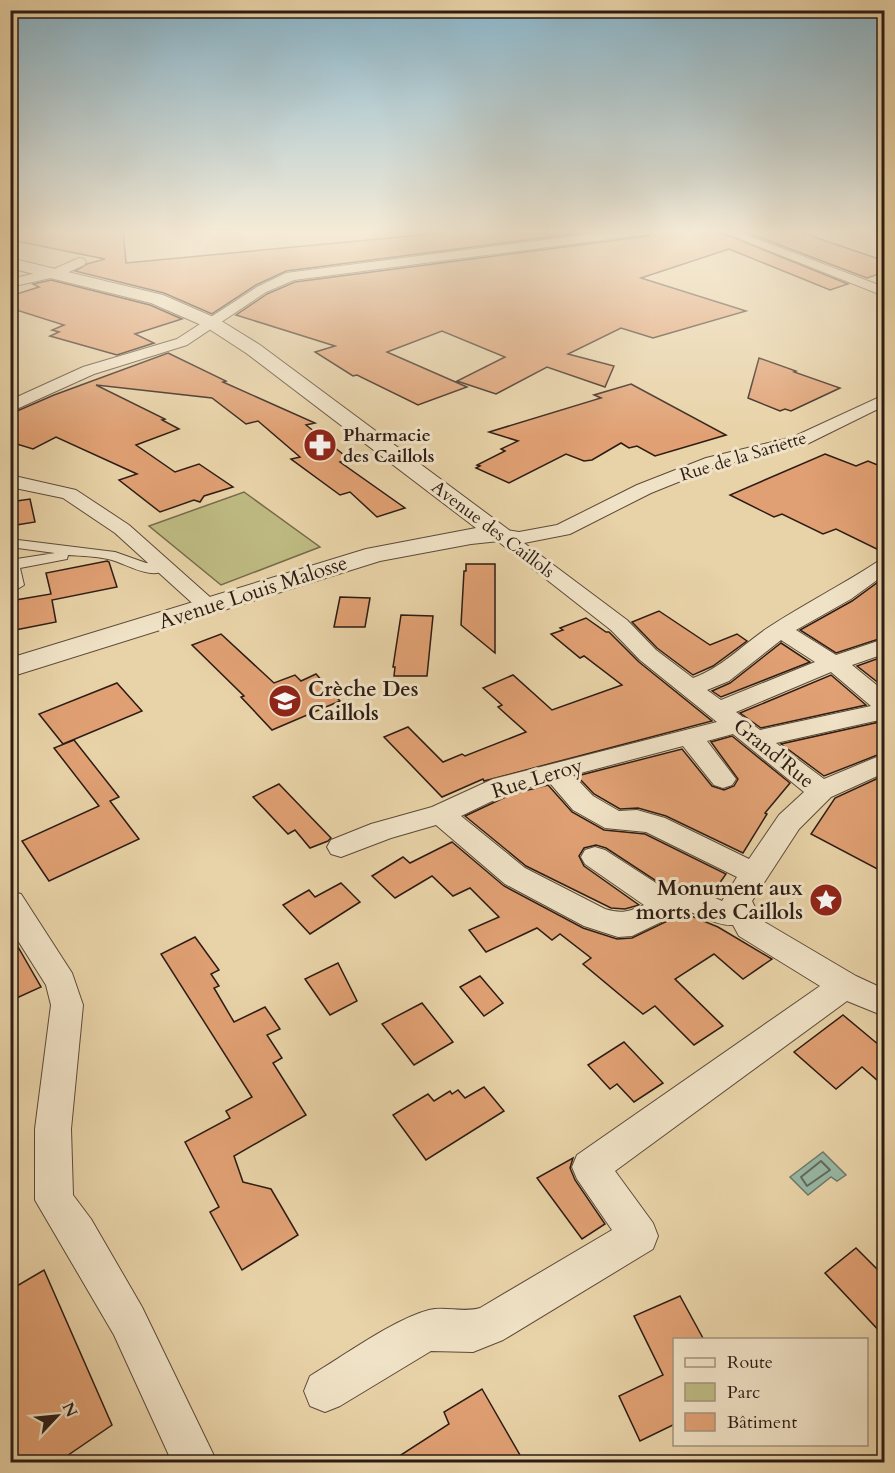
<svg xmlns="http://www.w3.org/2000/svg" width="895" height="1473" font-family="Cardo,serif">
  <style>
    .green { fill: #beba82; stroke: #766b4b; stroke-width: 1.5 }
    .water { fill: #98b8a5; stroke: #6d7a6b; stroke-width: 1.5 }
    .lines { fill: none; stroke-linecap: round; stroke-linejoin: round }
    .shore { stroke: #626a5c; stroke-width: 2 }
    .building { fill: #e0a073; stroke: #2d1c14; stroke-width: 1.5 }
    .pedestrian-casing { stroke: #5c4a39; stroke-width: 2 }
    .minor-casing { stroke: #5c4a39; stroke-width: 2 }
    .tertiary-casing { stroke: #5c4a39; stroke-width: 2 }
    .pedestrian { fill: #f0e2c6; fill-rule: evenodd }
    .minor { fill: #f0e2c6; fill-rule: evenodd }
    .tertiary { fill: #f0e2c6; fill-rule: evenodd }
    .labels { text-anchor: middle; stroke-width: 6; stroke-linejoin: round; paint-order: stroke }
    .far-poi-label { font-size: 18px; font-weight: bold; fill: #2d1c14; stroke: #f0e2c6; text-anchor: start }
    .far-street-label { font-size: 18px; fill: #2d1c14; stroke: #f0e2c6 }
    .street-label { font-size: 21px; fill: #2d1c14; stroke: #f0e2c6 }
    .poi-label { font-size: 21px; font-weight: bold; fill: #2d1c14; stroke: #f0e2c6; text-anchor: start }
  </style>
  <rect width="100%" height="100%" fill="#e8d2a7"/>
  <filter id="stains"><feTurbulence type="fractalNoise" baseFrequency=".00333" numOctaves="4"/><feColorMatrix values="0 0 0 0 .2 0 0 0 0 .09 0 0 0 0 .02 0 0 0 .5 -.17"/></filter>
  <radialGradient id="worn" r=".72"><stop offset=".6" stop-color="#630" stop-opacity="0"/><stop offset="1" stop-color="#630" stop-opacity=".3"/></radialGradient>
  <polygon class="green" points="244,492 320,547 221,585 149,526"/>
  <polygon class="water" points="823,1152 846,1175 837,1181 831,1177 808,1195 790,1177"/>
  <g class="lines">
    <polygon class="shore" points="821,1161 830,1170 807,1186 801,1177"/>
  </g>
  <g class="building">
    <polygon points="10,230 123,230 126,263 442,233 439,230 605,230 286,271 256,285 212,314 164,293 75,271 87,264 105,259 10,240"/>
    <polygon points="656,230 715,230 848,284 830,290 729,249 641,278 746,311 653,338 621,328 568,354 614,366 605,387 547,367 496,394 457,381 505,357 442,331 387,352 467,387 418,405 357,375 353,376 315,352 335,346 236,315 267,294 295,282 648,236"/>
    <polygon points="740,230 798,230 820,239 885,261 885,272 867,278"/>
    <polygon points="51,280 150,305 182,319 135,334 154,343 117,355 50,336 59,332 52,330 64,325 10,308 10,296 39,287 33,284"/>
    <polygon points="168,353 226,381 223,382 315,423 306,425 349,459 340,462 405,508 377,517 350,492 340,495 291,459 300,457 258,421 246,424 212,398 96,385 165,419 162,420 179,429 136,445 175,472 199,464 233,487 204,496 200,502 194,500 160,512 119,480 137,474 56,437 33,449 10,442 10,414 54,395"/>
    <polygon points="759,358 796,371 794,372 840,388 791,411 785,409 780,411 748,398"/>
    <polygon points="631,384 726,435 655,456 637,446 629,448 621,443 592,460 584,461 566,454 509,483 476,468 480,466 477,465 505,451 501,449 518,441 489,432 601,398 594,395"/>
    <polygon points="825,454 856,466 868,461 885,468 885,553 836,529 823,534 782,514 774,517 730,495"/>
    <polygon points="30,499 35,522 10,526 10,502"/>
    <polygon points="107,561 109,562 117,587 52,600 56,622 10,631 10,601 51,594 46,573"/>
    <polygon points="466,564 495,564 495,653 461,625 464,571 466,571"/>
    <polygon points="885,577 885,601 878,604 885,608 885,637 836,653 800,630 852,601"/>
    <polygon points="340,597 370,598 365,627 334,627"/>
    <polygon points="659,611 710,645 737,634 747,641 713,666 693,675 657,648 632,622"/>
    <polygon points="401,615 433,616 427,676 394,676 395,667 393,667"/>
    <polygon points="586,618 606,632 609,632 639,662 712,721 484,781 483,779 442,797 384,737 408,727 443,762 462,754 465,756 526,732 498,707 502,705 483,688 513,675 552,710 622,685 584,656 580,658 551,634 563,630 560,628"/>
    <polygon points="221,634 274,683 295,675 301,681 316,674 340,701 272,730 241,697 244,696 192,645"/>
    <polygon points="781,643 810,662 721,697 712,691 730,683"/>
    <polygon points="885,656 885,688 857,666"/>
    <polygon points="831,675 866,705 761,728 740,713"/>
    <polygon points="117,683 142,711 63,744 39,714"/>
    <polygon points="884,721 885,752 824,776 781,744"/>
    <polygon points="732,736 790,783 765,813 767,814 743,853 666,816 638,808 620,809 594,794 577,776 682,749 712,786 724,790 734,786 738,779 711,742"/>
    <polygon points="74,740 119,797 110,801 139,839 49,881 22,841 99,806 54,748"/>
    <polygon points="885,775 885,873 811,834 835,798"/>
    <polygon points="279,784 331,838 328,841 310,848 295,830 288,834 253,797"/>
    <polygon points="548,785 572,812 604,830 645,834 726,874 712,894 690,888 670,890 606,848 596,845 584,848 579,856 584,866 639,905 625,909 611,908 526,866 465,816 512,794"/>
    <polygon points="452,842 504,886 583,928 617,939 632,938 684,913 718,927 772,959 743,979 714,954 675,979 723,1026 694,1045 655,1006 643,1014 583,964 591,958 560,934 552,940 537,928 486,952 469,930 499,917 470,888 453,896 432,876 395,898 372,876 403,857 410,863"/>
    <polygon points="341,883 360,902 310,934 283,905 309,890 315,897"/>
    <polygon points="10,933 41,987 10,1001"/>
    <polygon points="195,937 219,970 211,974 219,986 214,988 234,1022 265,1007 280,1029 267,1035 282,1058 273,1063 306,1115 234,1156 243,1182 271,1189 298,1235 242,1270 210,1212 219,1207 185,1142 230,1118 226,1111 252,1097 161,954"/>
    <polygon points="338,963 357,1001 330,1015 305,979"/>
    <polygon points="480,976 503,1003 484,1016 460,987"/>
    <polygon points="422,1003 453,1042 414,1065 382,1024"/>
    <polygon points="843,1015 885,1050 885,1087 862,1067 836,1089 794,1052"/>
    <polygon points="624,1042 663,1083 634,1102 617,1084 610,1089 588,1065"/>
    <polygon points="484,1087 504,1111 426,1160 393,1115 428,1094 434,1101 450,1091 452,1094 458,1090 465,1098"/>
    <polygon points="573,1158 570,1168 575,1180 605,1224 582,1239 537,1178"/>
    <polygon points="856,1248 885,1277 885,1337 825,1273"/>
    <polygon points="44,1270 112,1425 58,1462 18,1462 10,1444 10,1290"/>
    <polygon points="680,1296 704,1340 675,1340 675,1424 640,1441 619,1396 663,1375 634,1316"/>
    <polygon points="482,1389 524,1462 390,1462 449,1424 444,1412"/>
  </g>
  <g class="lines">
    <defs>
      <path id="pedestrian" d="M10,539l105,13 31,11 18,-1 7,4c-16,17 -42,-1 -59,-6 -14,-4 -30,-4 -44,-5l-1,4 -47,9 4,17 -8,5 -6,-2v-28l45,-7 -45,-6z"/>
      <g id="minor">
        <polygon points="621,230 654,230 648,234 294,280 266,292 187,345 94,374 10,412 10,400 17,397 83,367 177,339 257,287 286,273"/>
        <polygon points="717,230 734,230 884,287 884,296"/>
        <polygon points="79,258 84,259 86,262 84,265 60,276 10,287 10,279 54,269"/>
        <path d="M884,395v11l-79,39 -87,21 -67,27 -81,41 -46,9 103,77 29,30 37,28c30,-11 50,-34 76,-51 35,-23 73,-42 108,-65l7,-2v15l-33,24 -55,31 40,25 48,-16v15l-32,11 32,26v28l-108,24 48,36 60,-25v19l-53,24 -32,32 -47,72 9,19 95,56 28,13v27l-37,-15 -232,170 38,52 5,13 -5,13 -150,91 -30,12 -42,-1 -91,55 -15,6 -15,-6 -6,-15 6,-15c32,-19 84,-57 119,-66 16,-4 34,3 51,-2l132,-78 -35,-51 -5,-12 5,-12 243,-169 -81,-50 -6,-11c-19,1 -31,-12 -49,-14l-52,25 -14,1 -34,-11 -79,-42 -69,-59 -45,13 -50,19 -10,-3 -4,-7 4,-7 40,-16 61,-17 61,-28 224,-57 -77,-62 -29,-30 -121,-95 3,-4 7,-2 19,3 38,-7 80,-40 69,-27 87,-21zM781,640l34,22 -94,38 -14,-10 22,-9zM831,672l40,34 -111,24 -24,-18zM733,734l71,58 -25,23 -30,44 -84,-41 -28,-8 -18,1 -26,-15 -20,-21 110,-29 31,39 9,3 9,-3 4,-6 -29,-38zM549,782l24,28 32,18 41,4 91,45 -15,24c-18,-8 -33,-15 -52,-9l-65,-42 -10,-3 -10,3 -4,7 4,7 59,41c-15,7 -23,9 -39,4l-80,-41 -64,-52 50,-24z"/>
        <polygon points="10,475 76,490 129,525 220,606 217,611 209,613 201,611 115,533 63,498 10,487"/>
        <polygon points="10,891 21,894 72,973 83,1005 71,1129 73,1195 91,1219 142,1307 217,1462 172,1462 114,1335 35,1200 35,1129 51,1005 46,985 10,928"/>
      </g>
      <polygon id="tertiary" points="10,258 163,295 218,319 260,345 509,530 512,535 509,540 471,544 380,561 10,677 10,658 366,549 476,528 246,353 206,327 151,303 10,268"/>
    </defs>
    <use href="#pedestrian" class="pedestrian-casing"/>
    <use href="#minor" class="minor-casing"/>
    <use href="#tertiary" class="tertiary-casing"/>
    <use href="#pedestrian" class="pedestrian"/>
    <use href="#minor" class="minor"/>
    <use href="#tertiary" class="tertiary"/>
  </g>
  <linearGradient id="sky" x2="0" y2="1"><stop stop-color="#88b6cd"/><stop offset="0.53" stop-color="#f5ebd7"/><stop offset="1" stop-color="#f5ebd7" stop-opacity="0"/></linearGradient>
  <rect width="895" height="436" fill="url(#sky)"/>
  <defs>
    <symbol id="pharmacy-disc" viewBox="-11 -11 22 22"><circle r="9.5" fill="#8f2418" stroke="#f0e2c6"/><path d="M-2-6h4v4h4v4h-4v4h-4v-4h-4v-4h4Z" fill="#fff"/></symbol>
    <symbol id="school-disc" viewBox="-11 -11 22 22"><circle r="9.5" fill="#8f2418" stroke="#f0e2c6"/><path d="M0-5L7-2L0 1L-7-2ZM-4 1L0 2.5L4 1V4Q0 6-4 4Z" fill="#fff"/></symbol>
    <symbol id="sight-disc" viewBox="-11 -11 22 22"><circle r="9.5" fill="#8f2418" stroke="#f0e2c6"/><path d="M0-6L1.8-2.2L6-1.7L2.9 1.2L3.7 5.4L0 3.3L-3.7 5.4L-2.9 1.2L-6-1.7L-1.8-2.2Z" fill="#fff"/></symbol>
  </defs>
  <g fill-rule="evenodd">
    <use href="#pharmacy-disc" x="301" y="426" width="38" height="38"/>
    <use href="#school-disc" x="266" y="682" width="38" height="38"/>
    <use href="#sight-disc" x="807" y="881" width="38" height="38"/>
  </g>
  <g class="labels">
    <g class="far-poi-label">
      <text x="343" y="441">Pharmacie<tspan x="343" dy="21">des Caillols</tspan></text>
    </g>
    <g class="far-street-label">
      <text transform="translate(743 456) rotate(-17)" y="6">Rue de la Sariette</text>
      <text transform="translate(493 529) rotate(37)" y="6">Avenue des Caillols</text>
    </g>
    <g class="street-label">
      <text transform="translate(253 592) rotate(-18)" y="7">Avenue Louis Malosse</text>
      <text transform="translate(774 753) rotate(39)" y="7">Grand'Rue</text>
      <text transform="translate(537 778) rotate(-17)" y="7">Rue Leroy</text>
    </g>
    <g class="poi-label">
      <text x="308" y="696">Crèche Des<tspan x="308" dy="24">Caillols</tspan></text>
      <text x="803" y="895" text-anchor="end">Monument aux<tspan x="803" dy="24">morts des Caillols</tspan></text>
    </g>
  </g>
  <rect width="895" height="1473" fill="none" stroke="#e8d2a7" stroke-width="36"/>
  <rect x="12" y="12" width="871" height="1449" fill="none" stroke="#2d1c14" stroke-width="3"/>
  <rect x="18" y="18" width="859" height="1437" fill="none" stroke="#2d1c14" stroke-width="1.5"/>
  <rect x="673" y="1338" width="195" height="108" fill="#f0e2c6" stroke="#a2937f" stroke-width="1.5"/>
  <rect x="685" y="1358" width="30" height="9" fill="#f0e2c6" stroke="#a2937f" stroke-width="1.5"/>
  <text x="727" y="1368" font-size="18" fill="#2d1c14">Route</text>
  <rect x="685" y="1383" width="30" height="18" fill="#beba82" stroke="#a2937f" stroke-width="1.5"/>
  <text x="727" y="1398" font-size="18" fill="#2d1c14">Parc</text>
  <rect x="685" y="1413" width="30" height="18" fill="#e0a073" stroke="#a2937f" stroke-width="1.5"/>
  <text x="727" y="1428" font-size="18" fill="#2d1c14">Bâtiment</text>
  <g transform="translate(57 1416) rotate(64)" stroke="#f0e2c6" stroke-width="4.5" paint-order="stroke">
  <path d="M0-4.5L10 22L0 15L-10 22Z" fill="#2d1c14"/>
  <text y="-9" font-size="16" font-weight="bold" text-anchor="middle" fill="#2d1c14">N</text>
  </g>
  <rect width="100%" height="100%" filter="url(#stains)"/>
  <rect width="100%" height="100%" fill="url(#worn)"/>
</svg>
